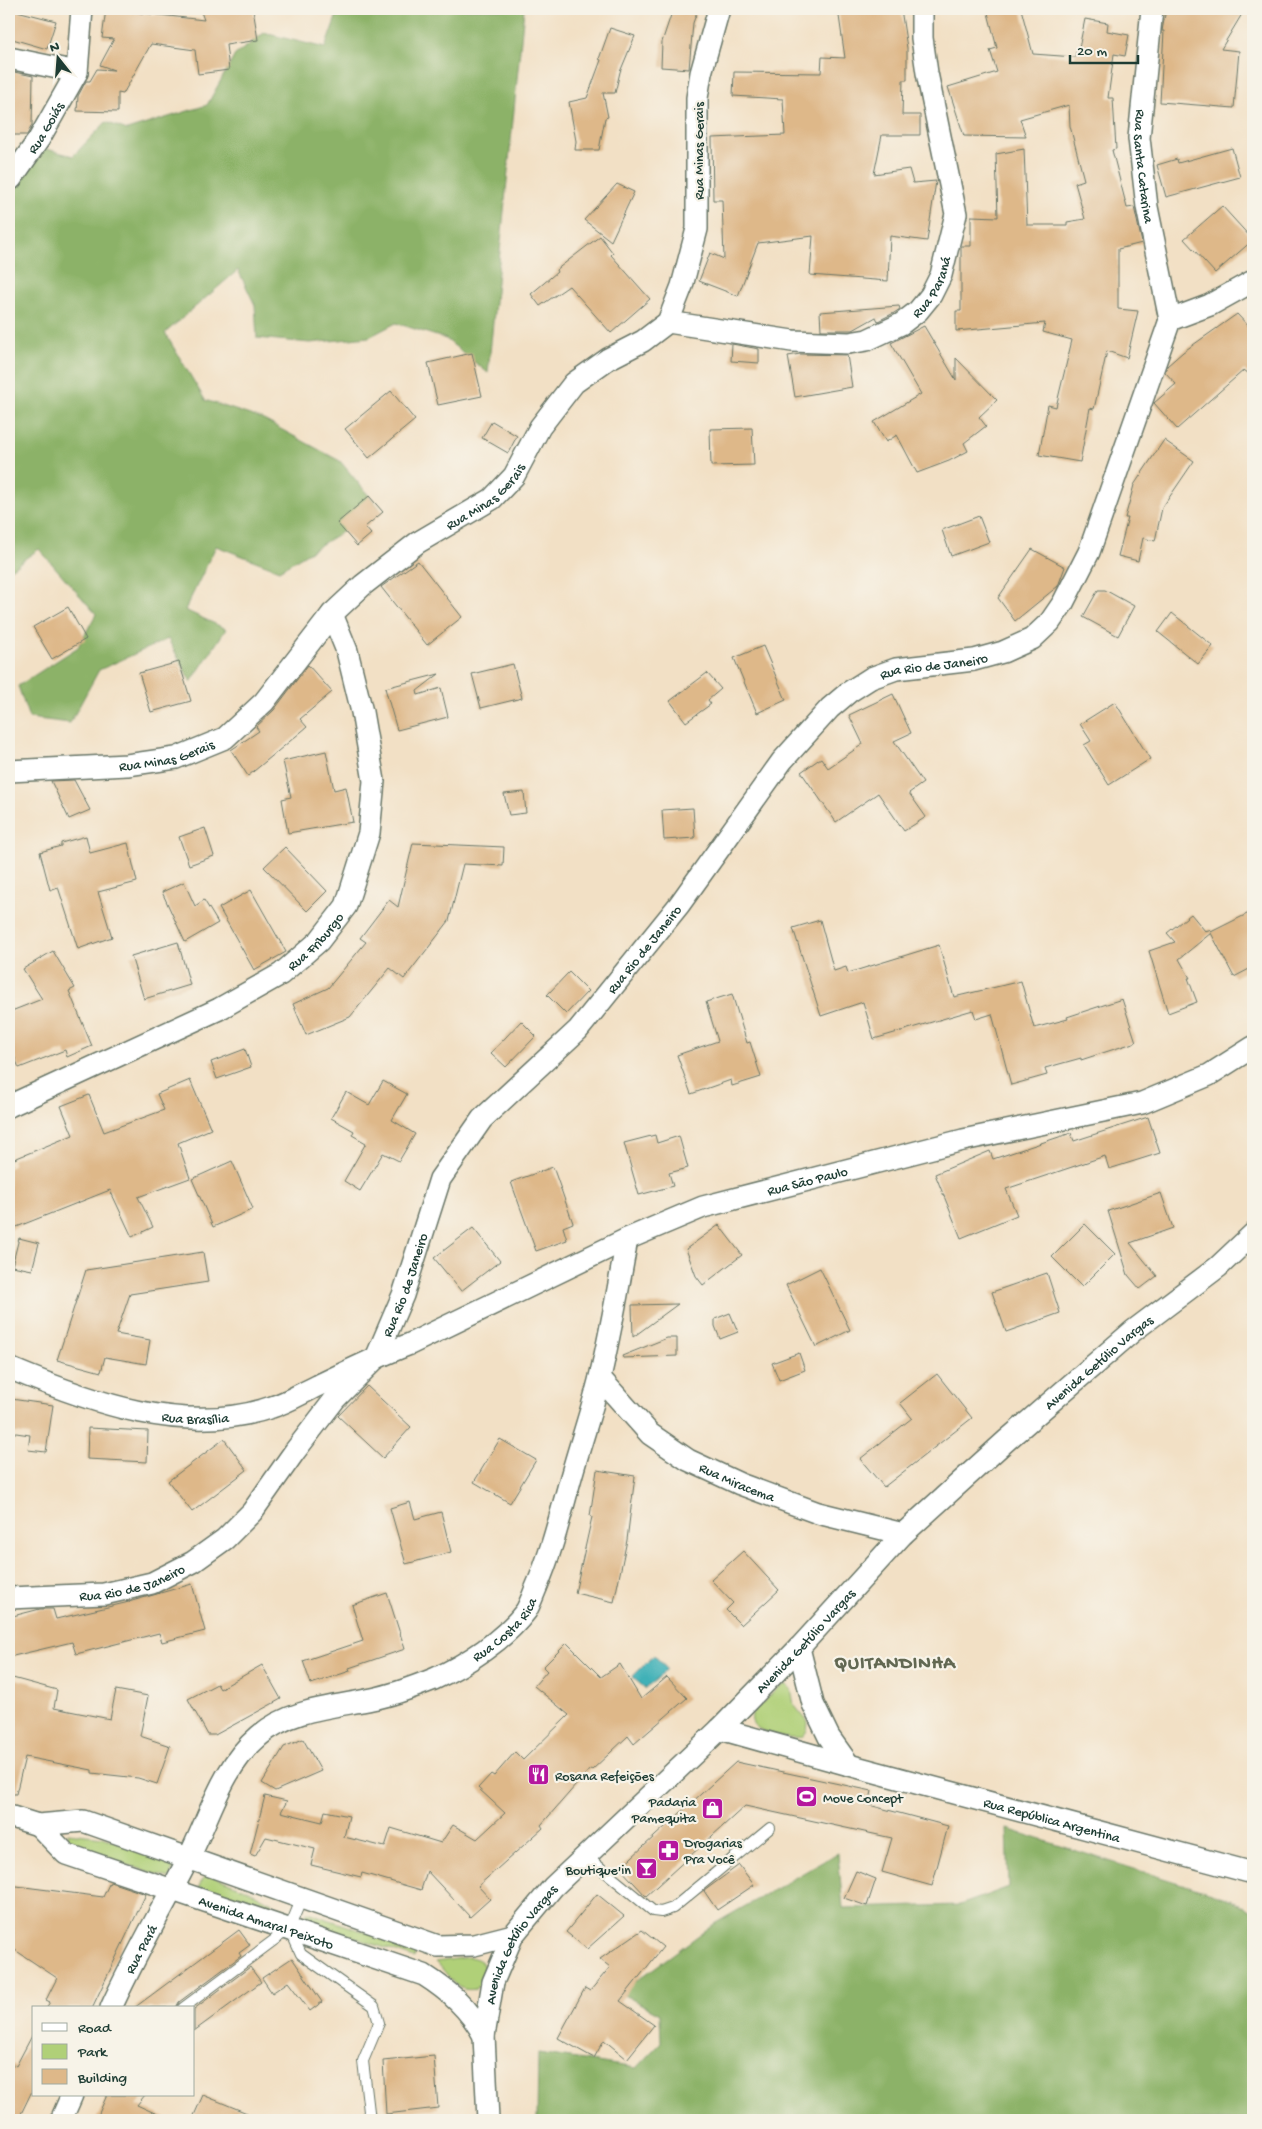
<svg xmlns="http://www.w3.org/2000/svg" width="1262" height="2129" font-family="'Gochi Hand',sans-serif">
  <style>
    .green { fill: #b0d078; stroke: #688656 }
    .forest { fill: #8cb268; stroke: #56784e }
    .water { fill: #40b1b7; stroke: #307776 }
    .building { fill: #deb889 }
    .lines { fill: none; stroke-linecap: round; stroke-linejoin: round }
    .service-casing { stroke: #697667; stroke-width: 12 }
    .minor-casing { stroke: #697667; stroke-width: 24 }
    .service { stroke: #fff; stroke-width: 10 }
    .minor { stroke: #fff; stroke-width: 21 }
    .labels { text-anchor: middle; stroke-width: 4.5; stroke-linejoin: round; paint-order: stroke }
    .street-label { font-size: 14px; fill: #1f3d34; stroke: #f7f3e8 }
    .poi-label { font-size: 14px; fill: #1f3d34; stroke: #f7f3e8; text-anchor: start }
    .district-label { font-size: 19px; font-weight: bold; letter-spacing: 1px; fill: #626852; stroke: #f7f3e8 }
  </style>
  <rect width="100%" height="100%" fill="#f7f3e8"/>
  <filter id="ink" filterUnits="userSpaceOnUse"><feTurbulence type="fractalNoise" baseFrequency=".02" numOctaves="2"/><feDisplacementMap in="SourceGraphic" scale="10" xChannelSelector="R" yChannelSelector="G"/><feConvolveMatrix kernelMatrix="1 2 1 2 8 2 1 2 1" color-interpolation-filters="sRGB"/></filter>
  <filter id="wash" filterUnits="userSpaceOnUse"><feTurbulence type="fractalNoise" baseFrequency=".0096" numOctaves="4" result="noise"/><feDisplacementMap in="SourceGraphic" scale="20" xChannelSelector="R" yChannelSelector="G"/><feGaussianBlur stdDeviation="1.12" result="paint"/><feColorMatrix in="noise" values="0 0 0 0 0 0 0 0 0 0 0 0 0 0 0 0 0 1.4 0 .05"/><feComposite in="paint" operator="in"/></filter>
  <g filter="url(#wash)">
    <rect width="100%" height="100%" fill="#f2e0c5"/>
    <g class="green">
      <path d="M786,1684l5,5 3,16 14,17 -1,9 -5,6c-12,2 -46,-3 -50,-16 -1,-3 0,-6 0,-8l27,-26z"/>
      <polygon points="68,1833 103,1837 172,1862 175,1865 169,1878 96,1855 66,1837"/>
      <polygon points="207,1874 248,1890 272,1903 270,1906 243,1903 199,1890 200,1884"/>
      <polygon points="307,1912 417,1950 414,1958 304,1920"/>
      <path d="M469,1957c13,2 17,7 18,20l-11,12c-23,4 -25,-13 -40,-27z"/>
    </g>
    <g class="forest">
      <polygon points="339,9 524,9 488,373 446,339 396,323 369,337 310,343 257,338 255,305 238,270 165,333 205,400 262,419 340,461 380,509 279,570 216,546 185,610 226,629 191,682 168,639 99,670 70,723 29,718 18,686 78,647 96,614 39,549 9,570 9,157 35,146 73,156 106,122 127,130 207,105 235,55 264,33 325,48"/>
      <polygon points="1007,1829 1233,1900 1253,1912 1253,2120 537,2120 538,2053 636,2068 661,2042 660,2014 620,1993 714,1924 838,1853 843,1908 960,1905 1009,1887"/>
    </g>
    <polygon class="water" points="654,1655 667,1669 646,1689 632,1677"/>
    <g id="blocks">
      <g class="building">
        <polygon points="9,9 56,21 47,49 9,38"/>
        <polygon points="106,9 204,20 200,9 253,9 258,40 226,45 229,70 198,74 195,50 151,44 123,94 118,93 118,112 77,111 78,96 86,81 90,81 97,69 114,70 100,65 114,39 102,38"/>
        <polygon points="673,9 698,9 693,23 689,69 661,67 662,42"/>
        <polygon points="838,9 901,9 907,48 907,80 903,80 902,115 920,115 920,135 882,135 874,174 909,169 913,183 936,181 927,241 890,236 888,281 810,275 813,236 758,243 738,296 699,281 710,253 724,259 722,200 713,200 712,138 785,135 783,99 733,96 734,72 821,73 822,57 845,58"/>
        <polygon points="987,9 1021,9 1033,54 1075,57 1076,52 1078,53 1085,19 1108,23 1107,31 1129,35 1125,56 1114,54 1108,98 1113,98 1116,149 1112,150 1127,208 1134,207 1142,243 1118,249 1118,309 1138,311 1127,358 1107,351 1094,409 1090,408 1080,462 1039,455 1048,405 1056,407 1072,340 1043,332 1045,323 956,331 956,311 961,311 961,246 971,246 971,216 998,217 996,154 1024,149 1027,225 1067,225 1067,222 1085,219 1075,183 1084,180 1070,126 1069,105 1020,119 1026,137 964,136 948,87 997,72 990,50 997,48"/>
        <polygon points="1166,9 1218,9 1242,14 1221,49 1239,51 1234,108 1160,102 1164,31 1162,31"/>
        <polygon points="610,28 635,36 620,72 615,93 603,93 608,117 605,118 599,150 575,150 576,141 569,102 587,98 601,60 599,59"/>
        <polygon points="9,71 33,76 32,125 27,135 9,135"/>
        <polygon points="1232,148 1240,177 1166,197 1157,165 1177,159 1178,163"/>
        <polygon points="617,184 634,192 611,241 584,220"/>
        <polygon points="1222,206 1253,240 1215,273 1184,239"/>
        <polygon points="600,236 613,253 611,255 650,299 611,333 569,286 540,306 531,294 557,272 556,270"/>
        <polygon points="899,306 900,309 894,313 878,321 876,317 853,330 821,330 820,312"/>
        <polygon points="1237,314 1253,331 1253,377 1244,370 1177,429 1154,403 1176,384 1165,372 1167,366 1183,352"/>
        <polygon points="924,326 956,380 956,358 997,400 979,417 986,426 964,443 968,451 949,461 917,473 897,435 886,442 874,422 921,394 891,343"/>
        <polygon points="732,344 759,349 759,363 731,361"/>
        <polygon points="472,353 482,396 438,405 428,363"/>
        <polygon points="800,354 847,355 852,387 795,397 788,356"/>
        <polygon points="391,391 415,420 369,458 345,429"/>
        <polygon points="492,421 517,436 508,453 482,438"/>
        <polygon points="752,428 754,465 711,466 710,429"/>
        <polygon points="1164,440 1194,461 1162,508 1155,541 1143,538 1138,561 1118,556 1128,518 1125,518 1134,485"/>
        <polygon points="369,496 383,512 365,527 371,534 357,546 337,523"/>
        <polygon points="979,516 989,542 951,556 942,530"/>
        <polygon points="1032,549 1065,567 1058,586 1015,621 998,598"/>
        <polygon points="418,561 462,617 427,645 381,587"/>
        <polygon points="1098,590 1105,590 1134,606 1118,636 1083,617"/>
        <polygon points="68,607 86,639 52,659 33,627"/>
        <polygon points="1172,613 1213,646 1198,664 1158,632"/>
        <polygon points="763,646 786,700 757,713 734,658"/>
        <polygon points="179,662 191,701 151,712 139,673"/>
        <polygon points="513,664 522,698 481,708 472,674"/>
        <polygon points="308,665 332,692 300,719 307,727 248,776 231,750 259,731 256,727 274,710"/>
        <polygon points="707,673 721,689 708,700 711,704 686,722 670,701"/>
        <polygon points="439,674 417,691 418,695 441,688 448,717 397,730 385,688"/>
        <polygon points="893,694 911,733 894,741 923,783 909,793 926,817 904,831 878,793 836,822 801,772 821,758 828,768 863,744 849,715"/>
        <polygon points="1115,702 1150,759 1109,785 1084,745 1091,741 1080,724"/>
        <polygon points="326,751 334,790 346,787 353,822 288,833 282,799 291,797 283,761"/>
        <polygon points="74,780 90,810 69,819 51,781"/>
        <polygon points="524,792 526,813 509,815 504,794"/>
        <polygon points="693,808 695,838 664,840 662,810"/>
        <polygon points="205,828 214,856 189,865 179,837"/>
        <polygon points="86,836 90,853 128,843 137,882 98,892 112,937 78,949 58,887 50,890 40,852 61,846 61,843"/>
        <polygon points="413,843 504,847 503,866 463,864 449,921 404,979 390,968 350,1017 306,1035 293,1004 328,988 366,942 360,938 389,900 398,907"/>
        <polygon points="285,847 327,891 307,911 264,867"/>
        <polygon points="184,882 195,906 204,900 218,923 185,942 162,892"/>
        <polygon points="251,890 286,952 254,970 219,908"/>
        <polygon points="1253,911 1253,967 1234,977 1211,933 1179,959 1190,978 1188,978 1197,1002 1168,1013 1149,951 1175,942 1167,933 1191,914 1205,931 1212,929 1211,932"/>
        <polygon points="820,920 834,971 846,967 848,973 939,945 954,997 1021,981 1034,1028 1068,1019 1067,1017 1122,999 1136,1042 1081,1060 1081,1058 1045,1068 1047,1075 1011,1085 992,1014 976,1019 973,1010 874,1039 863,1002 821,1016 793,928"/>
        <polygon points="178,942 190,985 144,999 131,956"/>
        <polygon points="53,951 75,988 69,991 92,1046 67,1057 65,1050 19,1068 9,1043 9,1012 42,999 23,969"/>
        <polygon points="569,972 588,991 566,1014 547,995"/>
        <polygon points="732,994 747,1043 750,1042 761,1077 732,1086 731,1080 691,1094 677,1055 718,1041 706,1002"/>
        <polygon points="521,1021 536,1036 506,1067 491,1053"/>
        <polygon points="245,1049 251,1067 217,1079 211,1062"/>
        <polygon points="190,1080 211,1129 178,1143 190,1178 138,1197 153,1227 132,1237 110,1190 9,1230 9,1168 14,1165 12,1160 73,1135 61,1106 89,1095 104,1132 164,1110 157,1094"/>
        <polygon points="383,1081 407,1094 392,1120 415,1134 399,1161 383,1153 360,1191 344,1181 366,1143 352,1135 354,1131 331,1118 346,1092 369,1105"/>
        <polygon points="1148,1117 1160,1153 1109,1169 1105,1156 1006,1189 1017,1215 961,1238 935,1174 990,1151 993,1159 1071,1133 1074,1141"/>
        <polygon points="655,1135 657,1143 679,1136 688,1168 669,1173 673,1186 639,1195 624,1143"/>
        <polygon points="232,1161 253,1209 213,1227 192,1179"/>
        <polygon points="553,1167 573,1223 563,1227 567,1240 536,1251 511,1182"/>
        <polygon points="1161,1193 1173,1228 1130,1243 1157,1276 1140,1289 1128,1275 1108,1211"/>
        <polygon points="1085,1224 1115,1254 1082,1287 1052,1257"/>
        <polygon points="719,1225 742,1255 703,1285 696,1276 686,1249"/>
        <polygon points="473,1228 500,1261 461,1291 434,1258"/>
        <polygon points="19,1238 39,1243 32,1270 12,1266"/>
        <polygon points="203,1252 208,1282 130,1294 116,1334 150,1340 146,1364 105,1357 101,1372 57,1360 86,1270"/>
        <polygon points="820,1268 850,1330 816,1347 786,1285"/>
        <polygon points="1047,1273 1060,1313 1006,1332 992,1292"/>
        <polygon points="678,1304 633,1337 632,1305"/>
        <polygon points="730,1313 738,1332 720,1339 715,1326 715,1319"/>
        <polygon points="667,1338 677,1338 677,1356 623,1358 622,1356"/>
        <polygon points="799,1353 805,1370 779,1380 772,1363"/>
        <polygon points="937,1374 972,1418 884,1487 860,1459 912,1418 900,1403"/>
        <polygon points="367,1386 411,1427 383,1458 338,1416"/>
        <polygon points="11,1399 53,1405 46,1452 28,1450 30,1435 9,1432"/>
        <polygon points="88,1428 148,1431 147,1462 87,1459"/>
        <polygon points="224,1439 247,1470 192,1512 168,1481"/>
        <polygon points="500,1439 536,1460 510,1503 474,1482"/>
        <polygon points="597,1470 635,1476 627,1540 614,1602 575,1593 592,1517 590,1516"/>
        <polygon points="410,1502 415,1519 441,1512 451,1552 406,1564 390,1508"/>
        <polygon points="743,1551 779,1590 741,1625 726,1610 733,1603 711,1580"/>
        <polygon points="192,1584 205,1631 162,1642 159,1633 76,1654 72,1642 9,1657 9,1617 40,1609 53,1609 56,1619 125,1603"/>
        <polygon points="387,1593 405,1649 349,1668 350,1671 311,1684 303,1661 363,1641 352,1605"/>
        <polygon points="567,1643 601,1677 620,1664 641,1699 667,1677 687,1698 634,1744 628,1736 592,1770 590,1769 541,1825 543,1828 478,1886 490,1899 470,1917 427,1871 421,1890 362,1873 361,1877 311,1865 315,1849 266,1837 255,1856 250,1854 265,1796 287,1801 281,1812 322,1822 325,1811 349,1816 344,1837 385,1847 391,1828 441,1843 453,1825 477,1839 505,1813 478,1788 491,1774 494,1776 515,1752 523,1760 569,1715 534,1686 547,1671 543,1667"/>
        <polygon points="262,1665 281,1699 215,1735 208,1735 188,1699 217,1684 220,1689"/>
        <polygon points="9,1677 57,1690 54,1708 110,1719 116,1690 148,1696 140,1736 170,1746 157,1784 138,1778 92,1773 92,1770 25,1757 16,1794 9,1794"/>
        <polygon points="303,1739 321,1771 275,1791 262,1783 284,1747"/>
        <polygon points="736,1762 872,1791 869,1805 948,1826 932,1886 882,1872 892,1838 745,1806 646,1896 620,1868"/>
        <polygon points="739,1865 754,1885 717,1910 704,1891"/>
        <polygon points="856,1871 876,1879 867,1906 844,1898"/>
        <polygon points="110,1882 146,1894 92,2008 46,2008 50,2002 46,2000 57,1978 9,1946 9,1885 103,1897"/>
        <polygon points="597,1894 624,1916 587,1949 566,1932"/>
        <polygon points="239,1930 250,1945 239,1953 241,1956 179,2002 176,2008 134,2008"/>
        <polygon points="642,1930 663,1947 620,2001 654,2025 627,2059 604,2040 594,2058 558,2038 585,1988 590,1991 610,1967 600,1959"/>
        <polygon points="292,1958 322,2002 310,2011 288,1982 272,1993 262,1978"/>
        <polygon points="250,1967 261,1982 194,2031 194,2009"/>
        <polygon points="34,2032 34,2087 18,2120 9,2120 9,2063 16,2066"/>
        <polygon points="434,2056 438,2108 386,2114 383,2061"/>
        <polygon points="107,2095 145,2095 137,2105 170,2120 96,2120"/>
        <polygon points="203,2095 264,2120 192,2120"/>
      </g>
    </g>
  </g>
  <g filter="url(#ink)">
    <use href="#blocks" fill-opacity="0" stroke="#697667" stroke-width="1"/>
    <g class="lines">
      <defs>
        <g id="service">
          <polyline points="586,1856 653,1911 661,1912 673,1908 770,1828"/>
          <polyline points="291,1932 301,1954 374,2006 379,2023 363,2061 370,2120"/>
          <polyline points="183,2008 289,1929 302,1898"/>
        </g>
        <g id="minor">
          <path id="s1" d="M1152,9l-13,129 8,69 23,113"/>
          <polyline points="9,58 77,72"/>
          <path id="s2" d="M11,179l28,-40 38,-67 5,-63"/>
          <path id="s3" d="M668,322l124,19 57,2 18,-3 34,-16 17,-13 13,-16 10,-20 15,-61 -29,-141 -5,-35v-29"/>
          <path id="s4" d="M9,771l118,-6 49,-7 49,-20 39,-36 68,-88 31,-29 54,-42 75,-44 22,-23 26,-49 34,-44 34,-24 35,-18 25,-19 14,-36 15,-57v-131l4,-25 18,-64"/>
          <path id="s5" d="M9,1106l210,-97 62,-35 38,-33 27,-35 23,-73 5,-52 -12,-69 -15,-61 -15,-37"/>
          <path id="s6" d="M9,1368c81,34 176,69 263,39 16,-5 30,-14 45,-21 31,-15 61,-30 93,-42l217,-105 76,-32 260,-67 179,-37 67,-28 44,-28"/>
          <path id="s7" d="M600,1378l50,56 38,26 52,24 78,29 85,21"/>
          <path id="s8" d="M9,1598l95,-4 48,-11 41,-21 32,-23 27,-27 43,-61 40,-52 41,-41 27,-63 37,-116 42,-60 96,-89 101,-125 103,-144 48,-53 19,-16 22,-14 25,-9 78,-9 29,-8 29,-13 18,-17 13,-19 26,-51 81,-232 40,-15 43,-24"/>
          <polyline points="799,1648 813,1704 829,1737 849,1765"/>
          <path id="s9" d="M720,1729l129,36 404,108"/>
          <polyline points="9,1816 38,1825 83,1821 438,1946 474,1945 513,1935"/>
          <path id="s10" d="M38,1825l28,29 358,121c25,16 46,34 60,61"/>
          <path id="s11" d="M111,2008c23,-51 51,-98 76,-147 23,-43 33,-92 72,-125 31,-27 74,-29 113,-37 21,-4 42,-12 62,-20 33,-15 70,-39 92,-68 4,-7 7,-16 10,-23 14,-32 23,-67 32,-100 10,-38 23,-74 32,-111 11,-46 19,-92 27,-138"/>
          <polyline points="61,2120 72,2095"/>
          <path id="s12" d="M488,2120l-4,-84 9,-54 20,-47 40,-48 167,-158 79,-81 104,-114 104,-94 126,-109 85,-64 35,-33"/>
        </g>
      </defs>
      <use href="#service" class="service-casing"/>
      <use href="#minor" class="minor-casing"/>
      <use href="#service" class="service"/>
      <use href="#minor" class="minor"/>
    </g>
  </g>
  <defs>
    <symbol id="restaurant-square" viewBox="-11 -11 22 22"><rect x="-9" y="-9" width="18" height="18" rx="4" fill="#b5179e" stroke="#f7f3e8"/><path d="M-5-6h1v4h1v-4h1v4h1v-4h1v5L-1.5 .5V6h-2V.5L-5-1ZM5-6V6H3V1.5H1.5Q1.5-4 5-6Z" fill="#fff"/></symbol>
    <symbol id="stadium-square" viewBox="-11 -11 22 22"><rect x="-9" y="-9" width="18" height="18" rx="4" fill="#b5179e" stroke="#f7f3e8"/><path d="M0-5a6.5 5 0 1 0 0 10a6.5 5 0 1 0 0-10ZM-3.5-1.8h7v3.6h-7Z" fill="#fff"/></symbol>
    <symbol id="shop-square" viewBox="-11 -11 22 22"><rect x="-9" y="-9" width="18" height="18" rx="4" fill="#b5179e" stroke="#f7f3e8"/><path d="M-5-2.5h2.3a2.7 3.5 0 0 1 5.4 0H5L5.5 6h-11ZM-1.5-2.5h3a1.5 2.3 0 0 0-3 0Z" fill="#fff"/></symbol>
    <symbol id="pharmacy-square" viewBox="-11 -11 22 22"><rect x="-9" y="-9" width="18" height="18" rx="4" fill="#b5179e" stroke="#f7f3e8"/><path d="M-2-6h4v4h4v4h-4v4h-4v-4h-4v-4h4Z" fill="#fff"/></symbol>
    <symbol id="bar-square" viewBox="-11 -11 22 22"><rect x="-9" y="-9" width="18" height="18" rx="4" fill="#b5179e" stroke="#f7f3e8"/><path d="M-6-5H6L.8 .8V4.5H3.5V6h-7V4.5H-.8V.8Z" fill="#fff"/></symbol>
  </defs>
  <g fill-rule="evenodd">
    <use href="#restaurant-square" x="526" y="1762" width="25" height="25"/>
    <use href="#stadium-square" x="794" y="1784" width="25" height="25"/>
    <use href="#shop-square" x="700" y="1796" width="25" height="25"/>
    <use href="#pharmacy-square" x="656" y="1838" width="25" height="25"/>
    <use href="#bar-square" x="634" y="1856" width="25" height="25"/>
  </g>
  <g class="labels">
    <g class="street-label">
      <text dy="5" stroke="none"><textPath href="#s2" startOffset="62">Rua Goiás</textPath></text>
      <text transform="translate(698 151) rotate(-90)" y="5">Rua Minas Gerais</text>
      <text dy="5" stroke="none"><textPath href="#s1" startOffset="158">Rua Santa Catarina</textPath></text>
      <text dy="5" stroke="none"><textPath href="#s3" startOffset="288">Rua Paraná</textPath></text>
      <text dy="5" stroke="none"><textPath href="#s4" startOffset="579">Rua Minas Gerais</textPath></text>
      <text dy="5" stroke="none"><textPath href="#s8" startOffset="1385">Rua Rio de Janeiro</textPath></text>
      <text dy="5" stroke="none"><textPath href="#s4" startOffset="159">Rua Minas Gerais</textPath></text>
      <text dy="5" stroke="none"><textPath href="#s5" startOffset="350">Rua Friburgo</textPath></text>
      <text dy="5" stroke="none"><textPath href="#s8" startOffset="965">Rua Rio de Janeiro</textPath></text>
      <text dy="5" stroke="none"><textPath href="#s6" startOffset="855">Rua São Paulo</textPath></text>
      <text dy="5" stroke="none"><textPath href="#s8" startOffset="545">Rua Rio de Janeiro</textPath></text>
      <text dy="5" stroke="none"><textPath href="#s12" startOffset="1010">Avenida Getúlio Vargas</textPath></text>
      <text dy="5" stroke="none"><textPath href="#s6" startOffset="194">Rua Brasília</textPath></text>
      <text dy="5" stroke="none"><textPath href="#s7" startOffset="175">Rua Miracema</textPath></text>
      <text dy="5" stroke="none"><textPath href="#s8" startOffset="125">Rua Rio de Janeiro</textPath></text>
      <text dy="5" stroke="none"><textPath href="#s11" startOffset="584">Rua Costa Rica</textPath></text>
      <text dy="5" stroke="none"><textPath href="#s12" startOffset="605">Avenida Getúlio Vargas</textPath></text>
      <text dy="5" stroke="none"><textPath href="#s9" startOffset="344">Rua República Argentina</textPath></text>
      <text dy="5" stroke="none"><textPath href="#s10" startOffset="252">Avenida Amaral Peixoto</textPath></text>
      <text dy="5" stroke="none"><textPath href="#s12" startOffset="185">Avenida Getúlio Vargas</textPath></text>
      <text dy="5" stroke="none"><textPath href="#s11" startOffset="66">Rua Pará</textPath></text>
    </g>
    <g class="poi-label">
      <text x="555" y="1780">Rosana Refeições</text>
      <text x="823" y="1802">Move Concept</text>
      <text x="696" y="1806" text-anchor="end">Padaria<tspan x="696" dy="16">Pamequita</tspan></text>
      <text x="684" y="1847">Drogarias<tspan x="684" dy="16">Pra Você</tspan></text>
      <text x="631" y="1874" text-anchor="end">Boutique'in</text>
    </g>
    <g class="district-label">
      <text x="895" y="1668">QUITANDINHA</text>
    </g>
  </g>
  <rect width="1262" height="2129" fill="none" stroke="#f7f3e8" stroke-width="30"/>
  <rect x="32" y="2006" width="162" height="90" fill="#f7f3e8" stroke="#a1aaa0"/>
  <rect x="42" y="2023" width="25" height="8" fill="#ffffff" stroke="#a1aaa0"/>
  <text x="78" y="2032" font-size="15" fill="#1f3d34">Road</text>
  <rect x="42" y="2044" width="25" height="15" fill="#b0d078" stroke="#a1aaa0"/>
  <text x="78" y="2056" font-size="15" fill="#1f3d34">Park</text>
  <rect x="42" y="2069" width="25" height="15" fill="#deb889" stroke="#a1aaa0"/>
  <text x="78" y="2082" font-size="15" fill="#1f3d34">Building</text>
  <g transform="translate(58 58) rotate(343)" stroke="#f7f3e8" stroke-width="4" paint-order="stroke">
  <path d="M0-4L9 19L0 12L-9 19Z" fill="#1f3d34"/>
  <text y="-8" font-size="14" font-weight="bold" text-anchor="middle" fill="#1f3d34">N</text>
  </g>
  <path d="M1070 55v8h68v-8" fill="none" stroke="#1f3d34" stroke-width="2.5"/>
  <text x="1077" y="55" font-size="15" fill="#1f3d34" stroke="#f7f3e8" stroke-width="4" paint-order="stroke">20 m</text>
</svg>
